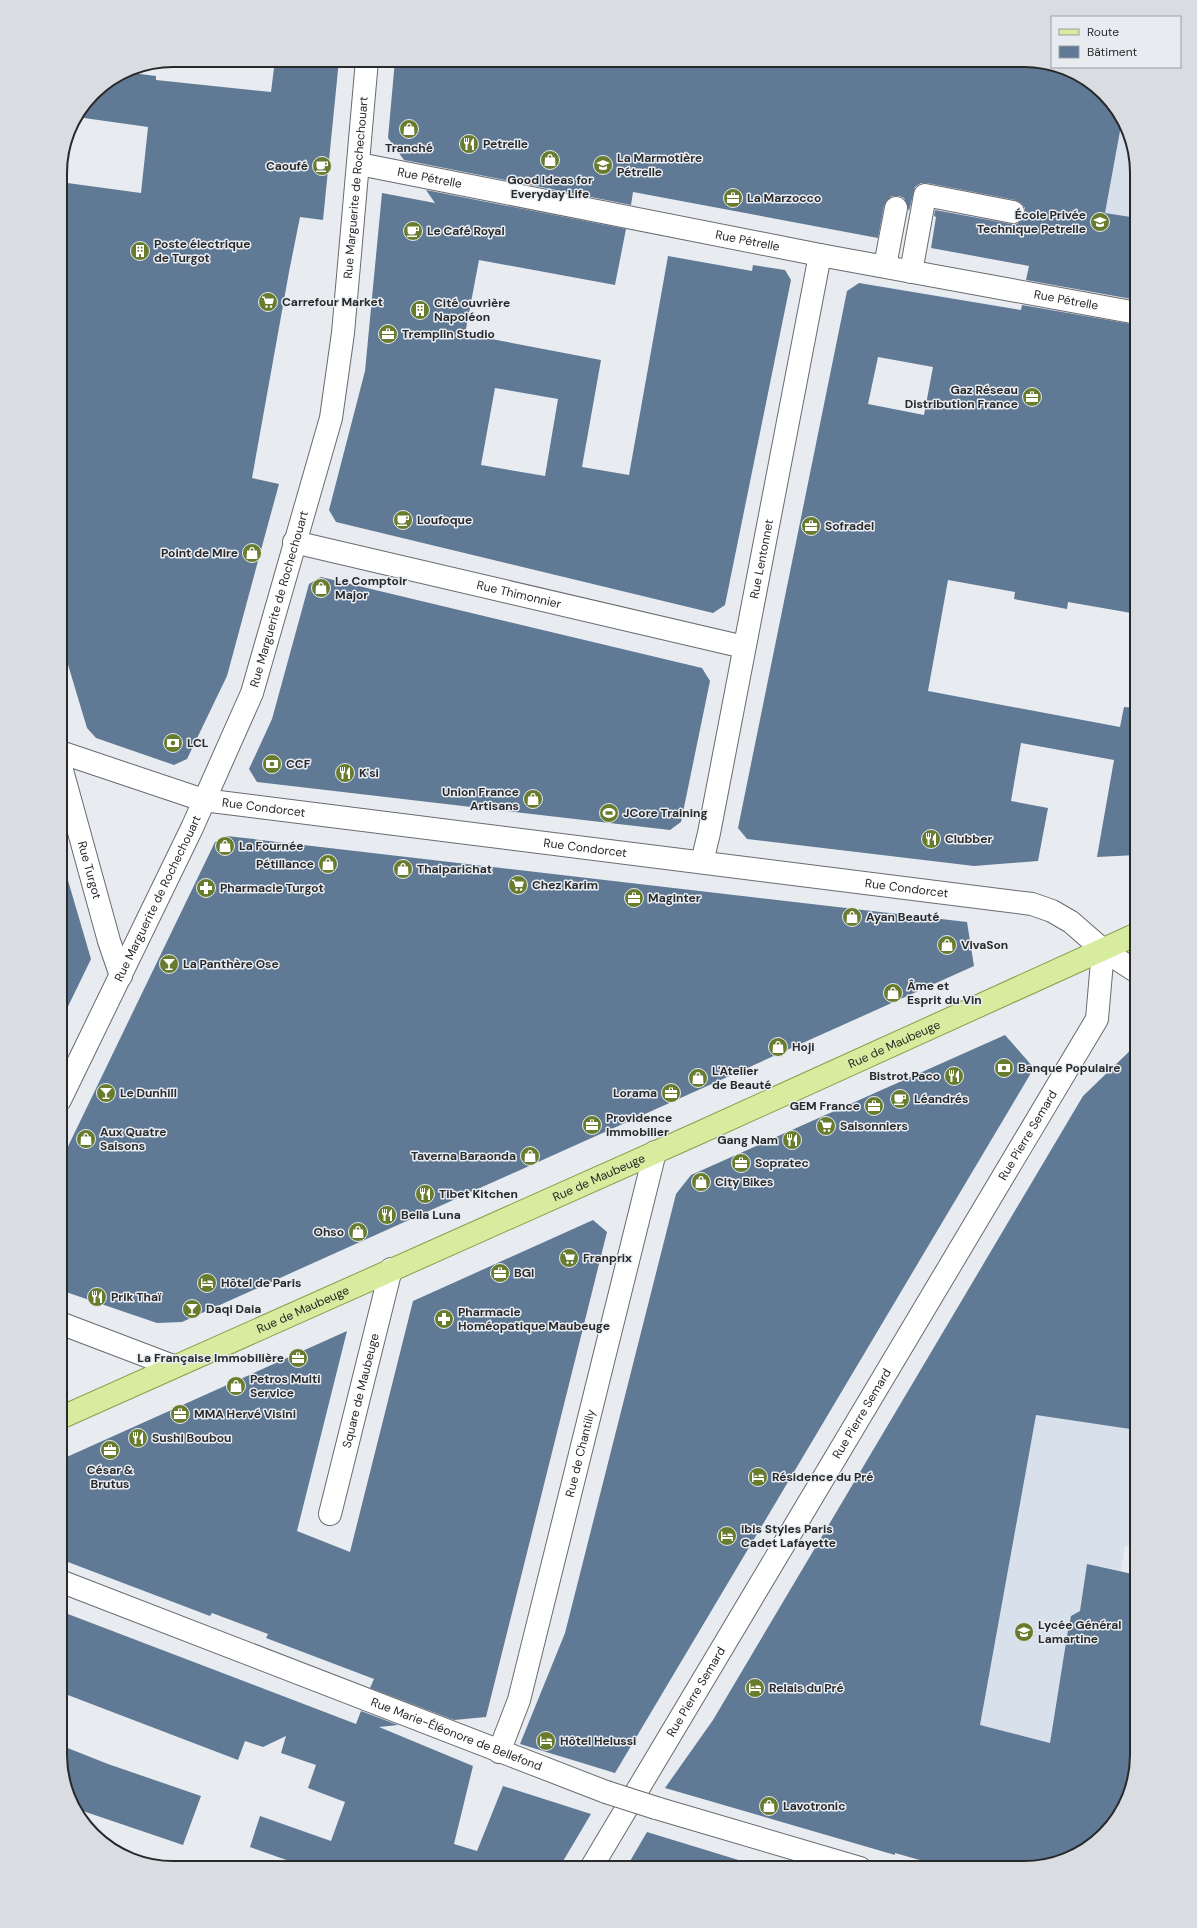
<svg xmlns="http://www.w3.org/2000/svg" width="1197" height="1928" font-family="'DM Sans',sans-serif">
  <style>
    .built { fill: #d8e1eb }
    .building { fill: #607a96; fill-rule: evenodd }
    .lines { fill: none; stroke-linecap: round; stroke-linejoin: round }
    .minor-casing { stroke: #676a6e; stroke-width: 24 }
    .major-casing { stroke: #889f4c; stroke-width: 24 }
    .minor { stroke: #fff; stroke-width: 22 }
    .major { stroke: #d7ec9e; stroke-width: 22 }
    .minor-bridge-casing { stroke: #676a6e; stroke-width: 24; stroke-linecap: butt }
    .minor-bridge { stroke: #fff; stroke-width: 22 }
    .labels { text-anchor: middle; stroke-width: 3; stroke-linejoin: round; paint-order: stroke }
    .poi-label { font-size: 12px; font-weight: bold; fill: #27292b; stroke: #e8ecf1; text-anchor: start }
    .street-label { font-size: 12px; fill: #27292b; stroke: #e8ecf1 }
    .rim { fill: none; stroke: #27292b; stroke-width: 2 }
  </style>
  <rect width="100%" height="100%" fill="#e8ecf1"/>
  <g class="built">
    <polygon points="1088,81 1125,123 1137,173 1137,286 1112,281"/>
    <polygon points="986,1365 1137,1387 1137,1547 1125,1546 1097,1721 1056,1794 914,1756"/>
  </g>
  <g class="building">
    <polygon points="275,60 339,60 323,220 300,217 289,272 252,478 279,484 258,561 227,676 187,759 174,765 96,738 87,728 60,638 60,182 141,193 148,127 77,117 93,93 125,72 156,76 156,80 271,92"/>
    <polygon points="395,60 1031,60 1087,79 1122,120 1105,213 1137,218 1137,300 1026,280 1029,266 931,248 936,217 934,216 935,210 1011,224 1017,224 1022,220 1025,214 1025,208 1021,203 1015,200 927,183 921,183 915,187 909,211 904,198 899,196 892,196 887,200 884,206 878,238 633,192 631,205 404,160 388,138"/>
    <path d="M426,190l200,39 -11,56 -136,-25 -14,74 136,26 -19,107 47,8 39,-219 84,15 1,-6 32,5 6,10 -66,325 -12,8 -377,-91 -7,-12 36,-139 17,-178 53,10zM495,388l63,11 -13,77 -64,-11z"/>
    <path d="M859,283l162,27 1,-5 115,20v289l-69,-12 -1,7 -53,-10 1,-7 -67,-12 -20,111 192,36 4,-20 13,1v147l-40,2 17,-97 -93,-17 -10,58 37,7 -10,53 -64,5 -227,-27 -9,-11 109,-537zM878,357l55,10 -9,48 -56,-11z"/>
    <polygon points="321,577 702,668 710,681 681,822 670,830 257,782 249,769 272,719 309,584"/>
    <polygon points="227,836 967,922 974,966 182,1322 157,1323 60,1290 60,1163 215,842"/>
    <polygon points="67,877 91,959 60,1023 60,878"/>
    <polygon points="1005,1035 1034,1068 615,1773 520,1744 565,1633 676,1194 691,1175"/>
    <polygon points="1137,1044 1137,1430 1036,1415 980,1725 1050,1743 1068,1630 1071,1616 1080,1611 1087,1564 1137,1575 1137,1755 1121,1807 1116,1806 1114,1821 1074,1856 1024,1868 948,1868 895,1853 895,1855 665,1788 713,1720 1083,1096"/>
    <polygon points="593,1220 607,1232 486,1717 454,1720 370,1688 374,1679 266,1638 268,1634 212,1613 210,1616 60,1559 60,1460 347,1331 297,1531 350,1552 413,1301"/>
    <polygon points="60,1611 356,1724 361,1711 398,1725 379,1727 473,1766 454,1844 477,1851 503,1786 591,1814 559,1868 290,1868 292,1862 250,1847 260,1816 331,1841 345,1802 308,1788 316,1765 281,1753 286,1736 263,1747 245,1741 238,1760 60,1692"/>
    <polygon points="60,1745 108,1764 201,1796 183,1845 74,1808 72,1805 60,1755"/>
    <polygon points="647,1832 745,1862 744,1868 626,1868"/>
  </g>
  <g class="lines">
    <defs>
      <g id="minor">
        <path id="s1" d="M359,164l461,91 317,58"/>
        <polyline points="885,266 896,208"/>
        <polyline points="911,272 925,195 1013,212"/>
        <path id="s2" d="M294,542l450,105"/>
        <path id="s3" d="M60,752l143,48 829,104 20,7 19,11 32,28 34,22"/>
        <path id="s4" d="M60,763l49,178 12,35"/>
        <path id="s5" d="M702,862l7,-29 111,-578"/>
        <path id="s6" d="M60,1100l132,-272 60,-135 79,-275 12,-85 24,-273"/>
        <polyline points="60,1323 173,1366"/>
        <path id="s7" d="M330,1514l61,-245"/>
        <path id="s8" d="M60,1581l546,211"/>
        <path id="s9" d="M499,1752l20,-52 136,-548"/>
        <polyline points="656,1808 860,1868"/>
        <path id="s10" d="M591,1868l506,-849 6,-69"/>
      </g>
      <g id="major">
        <path id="s11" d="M60,1418l641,-286 436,-198"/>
      </g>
    </defs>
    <use href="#minor" class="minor-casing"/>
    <use href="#major" class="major-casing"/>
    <use href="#minor" class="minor"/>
    <use href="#major" class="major"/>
    <defs>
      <polyline id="minor-bridge" points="606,1792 656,1808"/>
    </defs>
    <use href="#minor-bridge" class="minor-bridge-casing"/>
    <use href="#minor-bridge" class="minor-bridge"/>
  </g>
  <defs>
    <symbol id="shop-disc" viewBox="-11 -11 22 22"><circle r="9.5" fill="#687c2d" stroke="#e8ecf1"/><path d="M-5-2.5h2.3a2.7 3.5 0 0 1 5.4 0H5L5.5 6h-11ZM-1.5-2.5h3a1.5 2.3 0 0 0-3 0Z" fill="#fff"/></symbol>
    <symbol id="restaurant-disc" viewBox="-11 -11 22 22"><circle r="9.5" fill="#687c2d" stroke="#e8ecf1"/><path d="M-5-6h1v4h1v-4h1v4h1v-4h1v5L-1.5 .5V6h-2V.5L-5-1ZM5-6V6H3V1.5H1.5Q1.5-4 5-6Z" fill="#fff"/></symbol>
    <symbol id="school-disc" viewBox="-11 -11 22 22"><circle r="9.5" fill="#687c2d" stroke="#e8ecf1"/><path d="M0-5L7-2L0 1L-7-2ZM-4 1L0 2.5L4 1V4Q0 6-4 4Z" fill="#fff"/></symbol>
    <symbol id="cafe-disc" viewBox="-11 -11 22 22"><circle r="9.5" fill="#687c2d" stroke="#e8ecf1"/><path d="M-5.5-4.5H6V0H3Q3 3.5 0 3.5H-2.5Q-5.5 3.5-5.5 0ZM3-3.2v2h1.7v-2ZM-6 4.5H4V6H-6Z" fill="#fff"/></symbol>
    <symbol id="office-disc" viewBox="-11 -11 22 22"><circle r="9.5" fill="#687c2d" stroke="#e8ecf1"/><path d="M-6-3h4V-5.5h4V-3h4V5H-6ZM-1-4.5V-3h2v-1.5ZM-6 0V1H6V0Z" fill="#fff"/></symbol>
    <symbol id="building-disc" viewBox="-11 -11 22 22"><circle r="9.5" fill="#687c2d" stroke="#e8ecf1"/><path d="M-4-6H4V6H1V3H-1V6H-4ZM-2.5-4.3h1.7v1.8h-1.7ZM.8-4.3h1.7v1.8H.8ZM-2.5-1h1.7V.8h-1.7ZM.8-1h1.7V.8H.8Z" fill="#fff"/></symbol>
    <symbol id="supermarket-disc" viewBox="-11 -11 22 22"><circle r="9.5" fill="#687c2d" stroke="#e8ecf1"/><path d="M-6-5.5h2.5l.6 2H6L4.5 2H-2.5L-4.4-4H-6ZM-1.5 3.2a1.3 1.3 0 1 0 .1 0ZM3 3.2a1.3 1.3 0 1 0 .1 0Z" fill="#fff"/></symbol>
    <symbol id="bank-disc" viewBox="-11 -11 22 22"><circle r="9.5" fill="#687c2d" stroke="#e8ecf1"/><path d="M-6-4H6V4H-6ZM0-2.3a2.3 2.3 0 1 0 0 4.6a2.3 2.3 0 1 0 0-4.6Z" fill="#fff"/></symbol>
    <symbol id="stadium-disc" viewBox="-11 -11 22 22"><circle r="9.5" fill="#687c2d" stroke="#e8ecf1"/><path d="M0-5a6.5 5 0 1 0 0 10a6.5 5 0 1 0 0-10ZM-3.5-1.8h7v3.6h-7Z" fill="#fff"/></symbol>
    <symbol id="pharmacy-disc" viewBox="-11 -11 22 22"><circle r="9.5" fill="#687c2d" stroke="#e8ecf1"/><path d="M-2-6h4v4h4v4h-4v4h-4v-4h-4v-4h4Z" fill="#fff"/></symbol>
    <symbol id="bar-disc" viewBox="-11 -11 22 22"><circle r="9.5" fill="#687c2d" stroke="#e8ecf1"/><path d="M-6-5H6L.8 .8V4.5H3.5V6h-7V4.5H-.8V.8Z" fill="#fff"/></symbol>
    <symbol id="hotel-disc" viewBox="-11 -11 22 22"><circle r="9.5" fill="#687c2d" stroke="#e8ecf1"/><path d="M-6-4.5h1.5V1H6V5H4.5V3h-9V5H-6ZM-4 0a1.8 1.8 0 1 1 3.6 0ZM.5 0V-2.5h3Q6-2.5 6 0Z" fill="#fff"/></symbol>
  </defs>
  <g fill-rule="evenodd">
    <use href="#shop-disc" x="398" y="118" width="22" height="22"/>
    <use href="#restaurant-disc" x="458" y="133" width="22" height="22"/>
    <use href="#shop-disc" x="539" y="149" width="22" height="22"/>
    <use href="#school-disc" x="592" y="154" width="22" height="22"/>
    <use href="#cafe-disc" x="311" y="155" width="22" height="22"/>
    <use href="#office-disc" x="722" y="187" width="22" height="22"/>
    <use href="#school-disc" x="1089" y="211" width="22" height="22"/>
    <use href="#cafe-disc" x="402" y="220" width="22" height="22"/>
    <use href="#building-disc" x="129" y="240" width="22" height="22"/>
    <use href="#supermarket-disc" x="257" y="291" width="22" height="22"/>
    <use href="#building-disc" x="409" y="299" width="22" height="22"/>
    <use href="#office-disc" x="377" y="323" width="22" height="22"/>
    <use href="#office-disc" x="1021" y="386" width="22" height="22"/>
    <use href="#cafe-disc" x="392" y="509" width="22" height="22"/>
    <use href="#office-disc" x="800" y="515" width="22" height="22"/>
    <use href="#shop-disc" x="241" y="542" width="22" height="22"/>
    <use href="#shop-disc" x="310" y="577" width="22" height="22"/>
    <use href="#bank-disc" x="162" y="732" width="22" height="22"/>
    <use href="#bank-disc" x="261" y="753" width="22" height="22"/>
    <use href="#restaurant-disc" x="334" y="762" width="22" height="22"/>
    <use href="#shop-disc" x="522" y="788" width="22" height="22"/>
    <use href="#stadium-disc" x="598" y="802" width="22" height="22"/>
    <use href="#restaurant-disc" x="920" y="828" width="22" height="22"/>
    <use href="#shop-disc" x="214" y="835" width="22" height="22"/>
    <use href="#shop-disc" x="317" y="853" width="22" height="22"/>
    <use href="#shop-disc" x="392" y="858" width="22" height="22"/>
    <use href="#supermarket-disc" x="507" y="874" width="22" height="22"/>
    <use href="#pharmacy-disc" x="195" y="877" width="22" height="22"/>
    <use href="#office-disc" x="623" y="887" width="22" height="22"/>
    <use href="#shop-disc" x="841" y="906" width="22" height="22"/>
    <use href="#shop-disc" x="936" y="934" width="22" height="22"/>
    <use href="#bar-disc" x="158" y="953" width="22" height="22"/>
    <use href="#shop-disc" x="882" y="982" width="22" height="22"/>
    <use href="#shop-disc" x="767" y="1036" width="22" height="22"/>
    <use href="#bank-disc" x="993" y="1057" width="22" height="22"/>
    <use href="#restaurant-disc" x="943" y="1065" width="22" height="22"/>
    <use href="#shop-disc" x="687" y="1067" width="22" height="22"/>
    <use href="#bar-disc" x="95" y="1082" width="22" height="22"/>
    <use href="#office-disc" x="660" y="1082" width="22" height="22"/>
    <use href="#cafe-disc" x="889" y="1088" width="22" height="22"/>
    <use href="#office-disc" x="863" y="1095" width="22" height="22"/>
    <use href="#office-disc" x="581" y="1114" width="22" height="22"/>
    <use href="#supermarket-disc" x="815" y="1115" width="22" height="22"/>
    <use href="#shop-disc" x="75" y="1128" width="22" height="22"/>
    <use href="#restaurant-disc" x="781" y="1129" width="22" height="22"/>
    <use href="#shop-disc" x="519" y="1145" width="22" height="22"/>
    <use href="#office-disc" x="730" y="1152" width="22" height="22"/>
    <use href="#shop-disc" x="690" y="1171" width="22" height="22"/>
    <use href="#restaurant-disc" x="414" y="1183" width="22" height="22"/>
    <use href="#restaurant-disc" x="376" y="1204" width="22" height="22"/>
    <use href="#shop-disc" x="347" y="1221" width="22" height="22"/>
    <use href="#supermarket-disc" x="558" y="1247" width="22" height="22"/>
    <use href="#office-disc" x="489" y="1262" width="22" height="22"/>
    <use href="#hotel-disc" x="196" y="1272" width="22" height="22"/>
    <use href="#restaurant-disc" x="86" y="1286" width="22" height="22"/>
    <use href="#bar-disc" x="181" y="1298" width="22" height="22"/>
    <use href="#pharmacy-disc" x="433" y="1308" width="22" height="22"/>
    <use href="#office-disc" x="287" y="1347" width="22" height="22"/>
    <use href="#shop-disc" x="225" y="1375" width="22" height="22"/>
    <use href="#office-disc" x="169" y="1403" width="22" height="22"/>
    <use href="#restaurant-disc" x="127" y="1427" width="22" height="22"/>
    <use href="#office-disc" x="99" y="1439" width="22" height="22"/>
    <use href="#hotel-disc" x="747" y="1466" width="22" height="22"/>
    <use href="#hotel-disc" x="716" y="1525" width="22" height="22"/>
    <use href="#school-disc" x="1013" y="1621" width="22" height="22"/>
    <use href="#hotel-disc" x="744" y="1677" width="22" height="22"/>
    <use href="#hotel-disc" x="535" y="1730" width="22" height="22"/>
    <use href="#shop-disc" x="758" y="1795" width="22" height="22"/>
  </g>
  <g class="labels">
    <g class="poi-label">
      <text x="483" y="148">Petrelle</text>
      <text x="409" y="152" text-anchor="middle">Tranché</text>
      <text x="617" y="162">La Marmotière<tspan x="617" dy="14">Pétrelle</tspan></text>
      <text x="308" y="170" text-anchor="end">Caoufé</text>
      <text x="550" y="184" text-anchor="middle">Good Ideas for<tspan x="550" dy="14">Everyday Life</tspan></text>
      <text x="747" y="202">La Marzocco</text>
      <text x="1086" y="219" text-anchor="end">École Privée<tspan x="1086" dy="14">Technique Petrelle</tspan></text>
      <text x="427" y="235">Le Café Royal</text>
      <text x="154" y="248">Poste électrique<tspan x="154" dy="14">de Turgot</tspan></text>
      <text x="282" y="306">Carrefour Market</text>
      <text x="434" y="307">Cité ouvrière<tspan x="434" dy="14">Napoléon</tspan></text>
      <text x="402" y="338">Tremplin Studio</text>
      <text x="1018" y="394" text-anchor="end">Gaz Réseau<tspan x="1018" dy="14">Distribution France</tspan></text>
      <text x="417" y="524">Loufoque</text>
      <text x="825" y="530">Sofradel</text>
      <text x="238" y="557" text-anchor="end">Point de Mire</text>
      <text x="335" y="585">Le Comptoir<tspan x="335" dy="14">Major</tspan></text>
      <text x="187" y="747">LCL</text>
      <text x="286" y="768">CCF</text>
      <text x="359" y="777">K'si</text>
      <text x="519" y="796" text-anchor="end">Union France<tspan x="519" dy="14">Artisans</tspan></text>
      <text x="623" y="817">JCore Training</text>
      <text x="945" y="843">Clubber</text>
      <text x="239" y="850">La Fournée</text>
      <text x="314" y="868" text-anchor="end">Pétillance</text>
      <text x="417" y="873">Thaiparichat</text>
      <text x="532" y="889">Chez Karim</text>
      <text x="220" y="892">Pharmacie Turgot</text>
      <text x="648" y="902">Maginter</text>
      <text x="866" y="921">Ayan Beauté</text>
      <text x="961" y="949">VivaSon</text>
      <text x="183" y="968">La Panthère Ose</text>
      <text x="907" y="990">Âme et<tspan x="907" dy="14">Esprit du Vin</tspan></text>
      <text x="792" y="1051">Hoji</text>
      <text x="1018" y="1072">Banque Populaire</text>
      <text x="712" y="1075">L'Atelier<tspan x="712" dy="14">de Beauté</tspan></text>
      <text x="940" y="1080" text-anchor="end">Bistrot Paco</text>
      <text x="120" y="1097">Le Dunhill</text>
      <text x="657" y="1097" text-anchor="end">Lorama</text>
      <text x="914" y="1103">Léandrés</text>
      <text x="860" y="1110" text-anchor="end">GEM France</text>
      <text x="606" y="1122">Providence<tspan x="606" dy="14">Immobilier</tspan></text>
      <text x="840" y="1130">Saisonniers</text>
      <text x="100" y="1136">Aux Quatre<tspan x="100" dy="14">Saisons</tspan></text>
      <text x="778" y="1144" text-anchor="end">Gang Nam</text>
      <text x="516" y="1160" text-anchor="end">Taverna Baraonda</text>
      <text x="755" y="1167">Sopratec</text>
      <text x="715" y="1186">City Bikes</text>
      <text x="439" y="1198">Tibet Kitchen</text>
      <text x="401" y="1219">Bella Luna</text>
      <text x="344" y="1236" text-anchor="end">Ohso</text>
      <text x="583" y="1262">Franprix</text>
      <text x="514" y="1277">BGI</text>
      <text x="221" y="1287">Hôtel de Paris</text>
      <text x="111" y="1301">Prik Thaï</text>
      <text x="206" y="1313">Daqi Daia</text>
      <text x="458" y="1316">Pharmacie<tspan x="458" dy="14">Homéopatique Maubeuge</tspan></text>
      <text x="284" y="1362" text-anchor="end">La Française Immobilière</text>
      <text x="250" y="1383">Petros Multi<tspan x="250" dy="14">Service</tspan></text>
      <text x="194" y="1418">MMA Hervé Visini</text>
      <text x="152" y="1442">Sushi Boubou</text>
      <text x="110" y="1474" text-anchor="middle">César &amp;<tspan x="110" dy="14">Brutus</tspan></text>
      <text x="772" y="1481">Résidence du Pré</text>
      <text x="741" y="1533">ibis Styles Paris<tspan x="741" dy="14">Cadet Lafayette</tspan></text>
      <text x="1038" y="1629">Lycée Général<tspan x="1038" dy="14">Lamartine</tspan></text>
      <text x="769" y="1692">Relais du Pré</text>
      <text x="560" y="1745">Hôtel Helussi</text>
      <text x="783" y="1810">Lavotronic</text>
    </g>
    <g class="street-label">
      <text dy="4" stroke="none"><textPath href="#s1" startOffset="72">Rue Pétrelle</textPath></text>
      <text dy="4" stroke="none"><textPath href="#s6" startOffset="968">Rue Marguerite de Rochechouart</textPath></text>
      <text dy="4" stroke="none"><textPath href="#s1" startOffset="396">Rue Pétrelle</textPath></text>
      <text dy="4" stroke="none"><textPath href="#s1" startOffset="720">Rue Pétrelle</textPath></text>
      <text dy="4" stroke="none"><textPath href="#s5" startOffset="309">Rue Lentonnet</textPath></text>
      <text dy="4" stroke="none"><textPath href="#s2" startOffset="231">Rue Thimonnier</textPath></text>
      <text dy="4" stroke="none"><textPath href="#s6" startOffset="548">Rue Marguerite de Rochechouart</textPath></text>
      <text dy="4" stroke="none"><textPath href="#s3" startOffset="212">Rue Condorcet</textPath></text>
      <text dy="4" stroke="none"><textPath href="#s3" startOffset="536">Rue Condorcet</textPath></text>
      <text dy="4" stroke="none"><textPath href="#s4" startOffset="111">Rue Turgot</textPath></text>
      <text dy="4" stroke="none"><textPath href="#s3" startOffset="860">Rue Condorcet</textPath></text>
      <text dy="4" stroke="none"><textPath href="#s6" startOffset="224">Rue Marguerite de Rochechouart</textPath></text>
      <text dy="4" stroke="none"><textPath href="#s11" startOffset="914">Rue de Maubeuge</textPath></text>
      <text dy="4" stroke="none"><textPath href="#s10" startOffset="853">Rue Pierre Semard</textPath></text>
      <text dy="4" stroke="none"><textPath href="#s11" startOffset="590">Rue de Maubeuge</textPath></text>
      <text dy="4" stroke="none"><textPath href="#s11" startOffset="266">Rue de Maubeuge</textPath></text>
      <text dy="4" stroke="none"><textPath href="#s7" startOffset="127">Square de Maubeuge</textPath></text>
      <text dy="4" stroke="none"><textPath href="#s10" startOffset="529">Rue Pierre Semard</textPath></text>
      <text dy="4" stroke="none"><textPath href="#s9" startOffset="310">Rue de Chantilly</textPath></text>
      <text dy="4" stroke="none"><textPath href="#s10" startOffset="205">Rue Pierre Semard</textPath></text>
      <text dy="4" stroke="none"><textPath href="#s8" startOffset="425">Rue Marie-Éléonore de Bellefond</textPath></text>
    </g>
  </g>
  <path d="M0 0H1197V1928H0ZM173 67H1024A106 106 0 0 1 1130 173V1755A106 106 0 0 1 1024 1861H173A106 106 0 0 1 67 1755V173A106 106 0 0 1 173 67Z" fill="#d9dce1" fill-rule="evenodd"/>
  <path class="rim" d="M173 67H1024A106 106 0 0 1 1130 173V1755A106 106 0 0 1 1024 1861H173A106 106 0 0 1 67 1755V173A106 106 0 0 1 173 67Z"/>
  <rect x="1051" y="16" width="130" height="52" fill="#e8ecf1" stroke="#9b9ea2"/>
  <rect x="1059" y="29" width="20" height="6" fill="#d7ec9e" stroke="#9b9ea2"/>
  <text x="1087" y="36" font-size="12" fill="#27292b">Route</text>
  <rect x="1059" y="46" width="20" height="12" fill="#607a96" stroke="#9b9ea2"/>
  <text x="1087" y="56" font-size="12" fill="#27292b">Bâtiment</text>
</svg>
